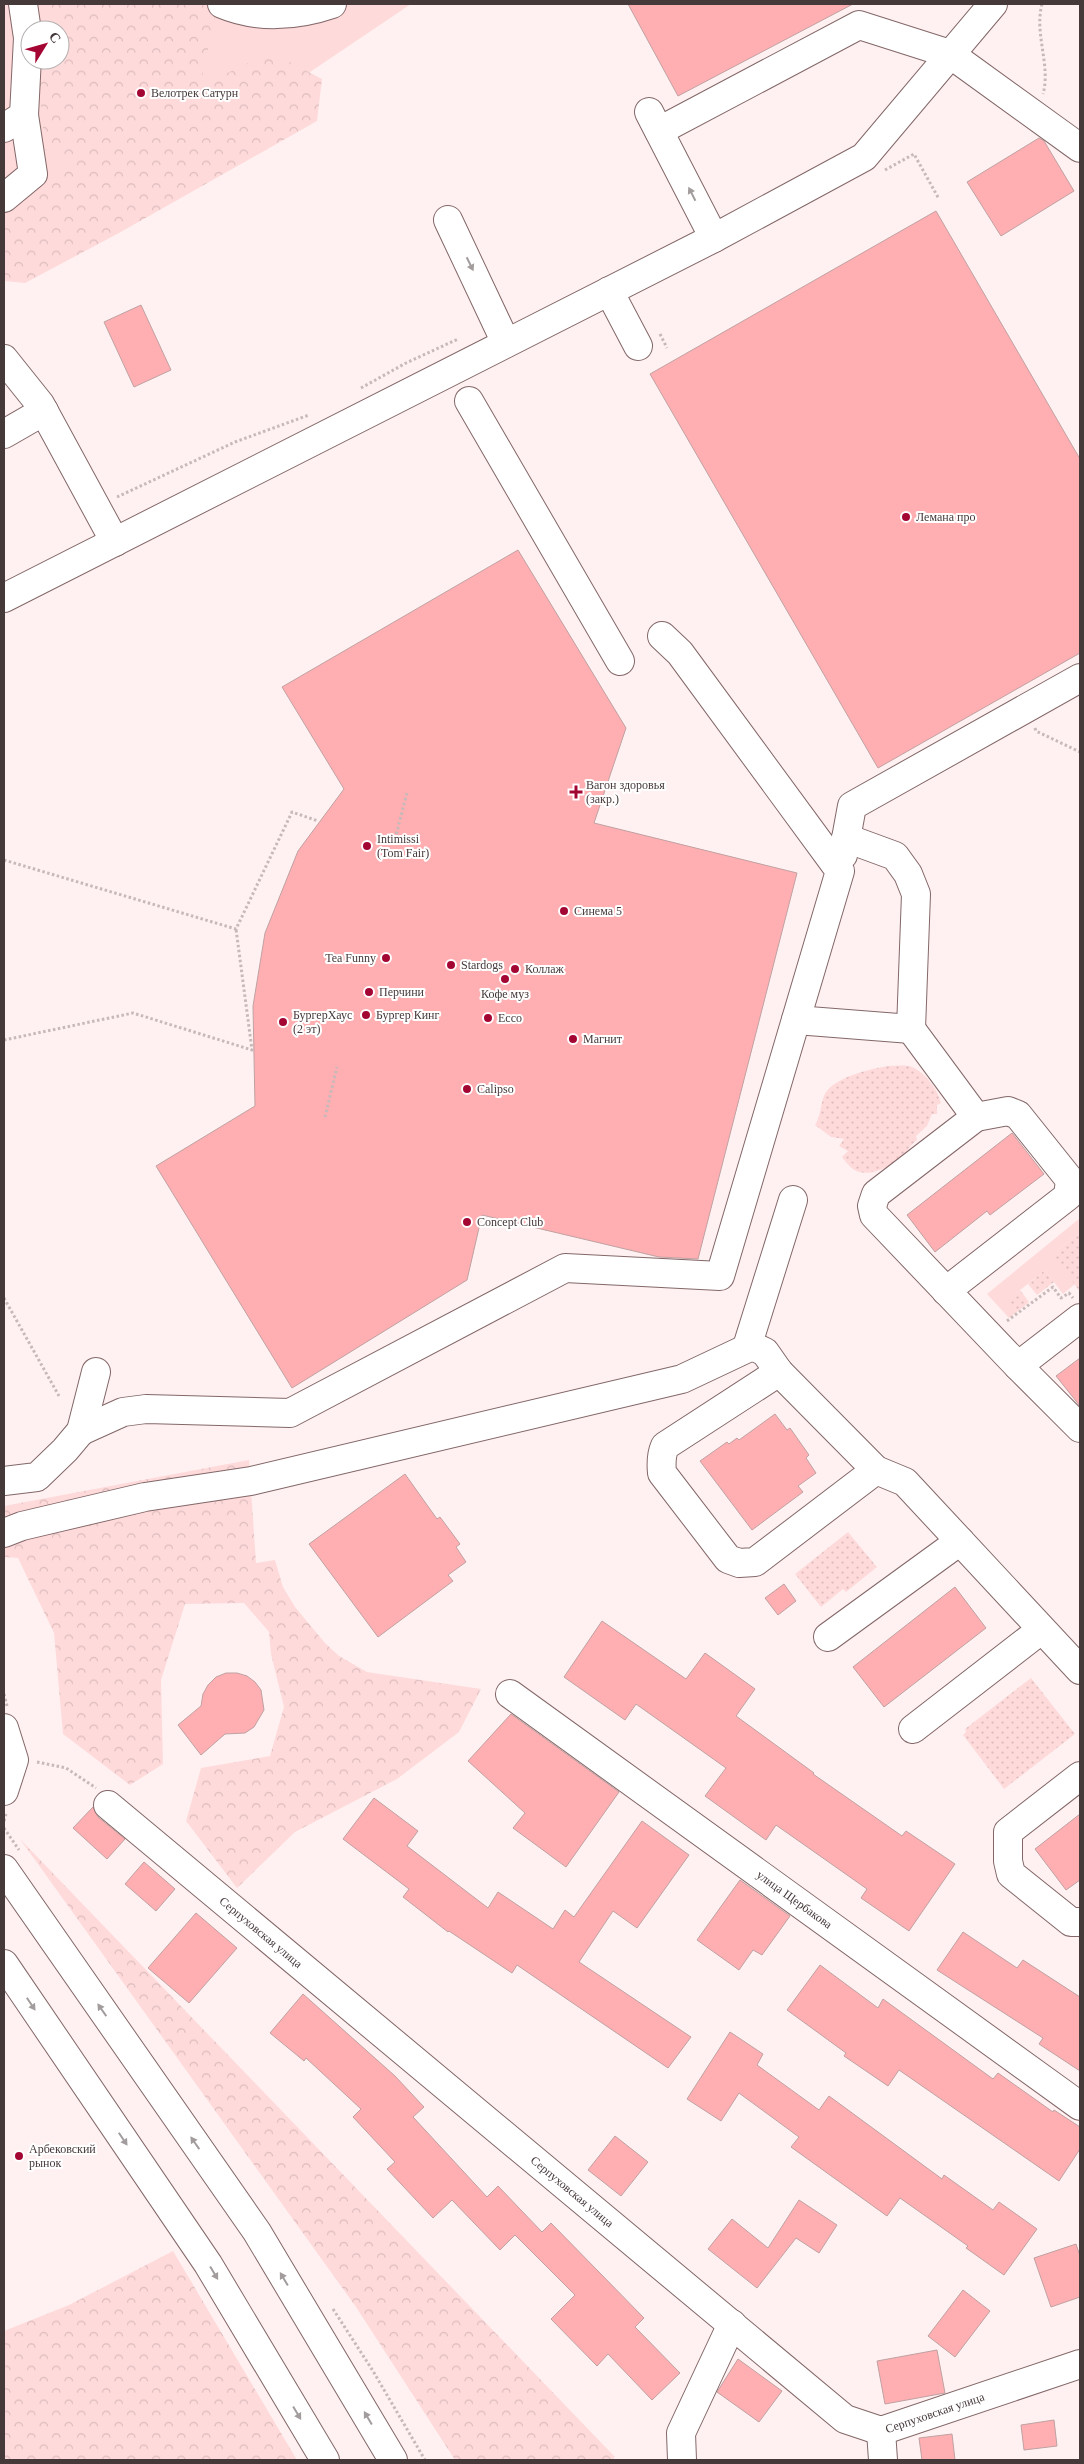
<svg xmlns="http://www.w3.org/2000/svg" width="1084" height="2464" font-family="'Times New Roman',serif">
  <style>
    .grass { fill: #ffdadb; fill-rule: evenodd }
    .forest { fill: url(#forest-crowns) }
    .park { fill: url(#park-dots) }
    .building { fill: #ffaeb1; stroke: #c0a1a2 }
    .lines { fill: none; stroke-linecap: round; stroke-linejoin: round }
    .minor-casing { stroke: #836768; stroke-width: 30 }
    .major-casing { stroke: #836768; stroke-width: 30 }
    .path { stroke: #c7b9b9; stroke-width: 3; stroke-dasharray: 2.5 2.5; stroke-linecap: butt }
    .minor { stroke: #fff; stroke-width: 28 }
    .major { stroke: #fff; stroke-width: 28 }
    .oneway { fill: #a29c9c }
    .poi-dot { fill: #a40633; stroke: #fff; stroke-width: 2 }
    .labels { text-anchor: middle; stroke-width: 4; stroke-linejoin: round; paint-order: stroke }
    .poi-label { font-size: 12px; fill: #46393a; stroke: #fff; text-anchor: start }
    .street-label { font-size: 12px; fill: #46393a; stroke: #fff }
  </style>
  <defs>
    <pattern id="forest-crowns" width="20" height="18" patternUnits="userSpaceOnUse" patternTransform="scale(1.25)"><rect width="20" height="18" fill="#ffdadb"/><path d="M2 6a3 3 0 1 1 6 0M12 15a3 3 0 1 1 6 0" fill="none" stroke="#dcbcbd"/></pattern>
    <pattern id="park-dots" width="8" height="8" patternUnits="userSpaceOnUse" patternTransform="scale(1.25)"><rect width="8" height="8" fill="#ffdadb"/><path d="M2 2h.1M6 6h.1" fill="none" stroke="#dcbcbd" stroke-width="1.8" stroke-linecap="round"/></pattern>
  </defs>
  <rect width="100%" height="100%" fill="#fff1f1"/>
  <g class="grass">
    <path d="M4,4h407l-181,122 -226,107zM30,30h30v30h-30z"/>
    <polygon points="1080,1218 1080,1232 1059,1249 1055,1256 1075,1284 1063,1294 1045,1270 1009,1299 1018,1311 1009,1318 987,1294"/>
  </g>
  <g class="forest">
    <polygon points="52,4 201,4 216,13 200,86 271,52 322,79 317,121 119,233 25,283 4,281 4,210 74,157 45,150 38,74 40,60 60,60 60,30 47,30"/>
    <polygon points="249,1460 256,1563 275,1560 283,1587 295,1607 325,1643 339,1656 367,1672 481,1689 459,1732 397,1779 295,1832 237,1888 186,1821 201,1768 270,1756 284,1707 271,1654 269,1632 244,1603 185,1604 161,1680 163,1764 130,1785 63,1734 54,1633 18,1558 4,1557 4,1506"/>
    <polygon points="20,1839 615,2457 612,2460 455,2460 356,2307"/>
    <polygon points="173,2251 297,2460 4,2460 4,2331 69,2305"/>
  </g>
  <g class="park">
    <path d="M888,1066c7,0 14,-1 20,0 14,2 30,23 33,37l-4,2v9h-5l-5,12 -11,10 1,4c-7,5 -10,12 -16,18 -11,9 -34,21 -48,11 -4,-3 -8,-8 -11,-12l6,-6 -9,-5 5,-7 -13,-2 -16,-12c6,-9 5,-19 9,-29 7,-18 45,-27 64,-30z"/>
    <polygon points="1080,1232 1080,1292 1054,1256 1059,1249"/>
    <polygon points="1045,1270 1054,1282 1037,1295 1028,1284"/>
    <polygon points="1020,1290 1029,1302 1018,1311 1008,1299"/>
    <polygon points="848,1532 877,1567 846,1592 843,1589 821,1607 795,1574"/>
    <polygon points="1031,1678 1075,1734 1004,1789 963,1735 966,1732 965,1729"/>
  </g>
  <g class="building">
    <polygon points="628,4 853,4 678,96"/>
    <polygon points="1039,138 1044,141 1074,191 1001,236 967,182"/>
    <polygon points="936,211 1080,459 1080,653 878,768 650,374"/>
    <polygon points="141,305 171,370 134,387 104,322"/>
    <polygon points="518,550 626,728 594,823 797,873 698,1259 659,1257 482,1215 467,1280 292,1388 156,1166 255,1106 253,1006 265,933 298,851 344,789 282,687"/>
    <polygon points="1012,1133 1044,1174 990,1215 987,1211 935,1252 907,1215"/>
    <polygon points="1080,1358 1080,1406 1056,1376"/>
    <polygon points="775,1414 787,1430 790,1428 809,1455 806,1458 816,1473 798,1486 803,1492 752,1530 700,1461 727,1442 729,1444 737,1438 739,1440"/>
    <polygon points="405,1474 437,1519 440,1517 460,1544 456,1547 466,1562 448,1575 453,1581 378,1637 309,1544"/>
    <polygon points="784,1584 796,1601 778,1615 765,1598"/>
    <polygon points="955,1587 986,1628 884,1707 853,1667"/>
    <polygon points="602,1621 686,1679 705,1653 755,1689 736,1716 814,1773 813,1774 902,1836 906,1831 955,1864 909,1931 861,1898 867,1889 776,1825 766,1840 705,1796 726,1768 636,1704 625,1720 564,1677"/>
    <polygon points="226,1673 237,1673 247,1676 255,1682 261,1690 264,1710 254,1727 245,1733 225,1734 201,1755 178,1725 201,1706 203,1694 208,1685 216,1677"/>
    <polygon points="511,1714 619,1792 566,1867 513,1828 525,1813 468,1761"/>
    <polygon points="374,1798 418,1831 407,1846 488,1908 498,1892 553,1929 565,1910 574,1917 642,1821 689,1855 637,1928 613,1911 579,1962 691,2037 668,2068 517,1965 512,1973 449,1931 448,1932 403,1897 409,1889 343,1839"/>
    <polygon points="93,1807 98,1817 125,1839 107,1859 73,1828"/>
    <polygon points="1080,1814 1080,1880 1066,1890 1035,1849"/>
    <polygon points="144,1862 175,1889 156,1911 125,1884"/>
    <polygon points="740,1880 790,1916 762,1955 753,1950 739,1970 697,1940"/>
    <polygon points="196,1913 237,1948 189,2003 148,1968"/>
    <polygon points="963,1932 1017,1968 1023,1960 1080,1997 1080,2071 1039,2044 1043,2038 937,1970"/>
    <polygon points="820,1965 878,2008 883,1999 993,2079 998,2073 1053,2112 1054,2110 1080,2127 1080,2149 1059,2181 899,2070 888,2086 844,2056 846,2053 787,2010"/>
    <polygon points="303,1994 395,2076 424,2107 413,2117 487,2197 498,2186 542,2232 551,2223 644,2318 635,2327 680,2373 652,2400 608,2354 597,2366 551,2319 575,2295 515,2235 500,2250 452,2200 433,2218 387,2169 395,2162 353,2117 361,2109 306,2058 304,2061 270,2033"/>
    <polygon points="730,2032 763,2054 757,2065 819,2110 829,2096 942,2179 944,2175 993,2210 999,2202 1037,2229 1004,2275 966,2248 968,2246 900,2198 887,2216 791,2147 799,2137 739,2093 721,2121 687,2099"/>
    <polygon points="615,2136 648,2162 621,2196 588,2170"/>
    <polygon points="799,2200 837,2225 819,2253 796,2238 757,2288 708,2249 732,2219 768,2248"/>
    <polygon points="1076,2244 1080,2256 1080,2297 1051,2307 1034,2258"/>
    <polygon points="963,2290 990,2311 955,2357 928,2336"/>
    <polygon points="937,2350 945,2393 885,2404 877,2361"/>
    <polygon points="738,2359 782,2391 759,2422 717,2392"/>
    <polygon points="1054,2420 1057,2446 1024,2450 1021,2425"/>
    <polygon points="952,2434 955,2460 922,2460 919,2438"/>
  </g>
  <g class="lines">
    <defs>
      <g id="minor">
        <path d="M222,4c35,15 75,12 110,0"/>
        <polyline points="649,112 714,238"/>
        <polyline points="4,128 24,115 28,38 23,4"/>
        <polyline points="659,131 859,25 950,54 1080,148"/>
        <polyline points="4,198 33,174 24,115"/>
        <polyline points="448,220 506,343"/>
        <polyline points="609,291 638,346"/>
        <polyline points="4,359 40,404 115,542"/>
        <polyline points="469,401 620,661"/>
        <polyline points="4,434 44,411"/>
        <polyline points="4,598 714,238 864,157 993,4"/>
        <polyline points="843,855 852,806 1080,678"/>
        <polyline points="796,1020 911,1029 916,894 908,874 895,856 846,838"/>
        <polyline points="911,1029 976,1117 876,1194 872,1206 874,1215 1018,1366 1080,1428"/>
        <polyline points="946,1291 1068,1196 1070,1180 1018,1115 1008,1111 976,1117"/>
        <polyline points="747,1347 793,1200"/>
        <polyline points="1018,1366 1080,1318"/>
        <path d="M779,1372l-114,74c-4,9 -4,17 -3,27l66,86 11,4 16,-1 121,-92"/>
        <polyline points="81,1431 123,1412 146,1409 290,1413 565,1268 720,1276 840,871 680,653 662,636"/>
        <polyline points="4,1481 37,1477 65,1450 81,1431 96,1372"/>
        <polyline points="4,1533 22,1526 145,1497 251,1481 682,1379 752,1346 765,1352 779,1372 876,1470 905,1482 1080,1670"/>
        <polyline points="828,1637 960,1541"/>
        <path id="s1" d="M510,1694l570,412"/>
        <polyline points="913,1729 1041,1630"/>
        <polyline points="1080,1776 1008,1832 1008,1861 1011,1874 1071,1922 1080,1922"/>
        <path id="s2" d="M108,1805l737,614 36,12 199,-67"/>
        <polyline points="881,2431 883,2460"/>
        <polyline points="682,2460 681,2433 732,2324"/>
      </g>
      <g id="major">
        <polyline points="4,1728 14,1760 4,1791"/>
        <polyline points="4,1869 257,2232 393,2460"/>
        <polyline points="4,1964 208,2264 325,2460"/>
      </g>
    </defs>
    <use href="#minor" class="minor-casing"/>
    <use href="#major" class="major-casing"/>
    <g class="path">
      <path d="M1042,4c-8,30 9,61 1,90"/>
      <polyline points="885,170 914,154 939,199"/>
      <polyline points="660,334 667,348"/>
      <polyline points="361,388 406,363 458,339"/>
      <polyline points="117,497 235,442 309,415"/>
      <polyline points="1035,728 1036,731 1080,752"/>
      <polyline points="395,839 407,793"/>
      <polyline points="4,860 236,929 292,812 318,821"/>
      <polyline points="4,1040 133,1013 252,1050 236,929"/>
      <polyline points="325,1117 337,1067"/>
      <polyline points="4,1298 59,1396"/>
      <polyline points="1007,1321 1053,1287 1061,1298 1069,1293 1073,1298"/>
      <polyline points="4,1694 7,1706"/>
      <polyline points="37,1762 66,1768 96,1788"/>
      <polyline points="4,1821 6,1814"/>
      <polyline points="4,1828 19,1850"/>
      <polyline points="333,2309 373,2371 425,2460"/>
    </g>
    <use href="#minor" class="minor"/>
    <use href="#major" class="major"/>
  </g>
  <defs><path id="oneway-solid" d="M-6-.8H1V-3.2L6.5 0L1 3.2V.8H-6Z" transform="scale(1.25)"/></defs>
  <g class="oneway">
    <use href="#oneway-solid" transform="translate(692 194) rotate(-117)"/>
    <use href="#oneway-solid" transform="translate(470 264) rotate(64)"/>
    <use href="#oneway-solid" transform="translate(31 2004) rotate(56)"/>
    <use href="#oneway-solid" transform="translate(102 2010) rotate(-125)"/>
    <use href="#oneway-solid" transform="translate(123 2139) rotate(56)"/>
    <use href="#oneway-solid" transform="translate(195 2143) rotate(-125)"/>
    <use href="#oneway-solid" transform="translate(214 2273) rotate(59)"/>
    <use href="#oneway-solid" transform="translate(284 2279) rotate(-121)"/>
    <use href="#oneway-solid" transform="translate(297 2413) rotate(59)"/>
    <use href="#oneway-solid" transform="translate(368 2418) rotate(-121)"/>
  </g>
  <g class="poi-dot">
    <circle cx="141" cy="93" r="5"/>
    <circle cx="906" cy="517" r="5"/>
    <path d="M573.5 784.5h5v5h5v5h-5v5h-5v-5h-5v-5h5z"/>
    <circle cx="367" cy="846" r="5"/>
    <circle cx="564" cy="911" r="5"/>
    <circle cx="386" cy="958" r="5"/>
    <circle cx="451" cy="965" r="5"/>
    <circle cx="515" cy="969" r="5"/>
    <circle cx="505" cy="979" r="5"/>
    <circle cx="369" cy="992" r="5"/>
    <circle cx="366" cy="1015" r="5"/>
    <circle cx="488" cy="1018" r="5"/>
    <circle cx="283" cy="1022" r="5"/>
    <circle cx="573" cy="1039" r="5"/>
    <circle cx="467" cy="1089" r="5"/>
    <circle cx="467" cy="1222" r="5"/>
    <circle cx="19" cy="2156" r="5"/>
  </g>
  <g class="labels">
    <g class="poi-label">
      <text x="151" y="97">Велотрек Сатурн</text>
      <text x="916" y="521">Лемана про</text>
      <text x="586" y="789">Вагон здоровья<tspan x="586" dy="14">(закр.)</tspan></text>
      <text x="377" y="843">Intimissi<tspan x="377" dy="14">(Tom Fair)</tspan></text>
      <text x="574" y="915">Синема 5</text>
      <text x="376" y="962" text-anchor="end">Tea Funny</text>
      <text x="461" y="969">Stardogs</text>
      <text x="525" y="973">Коллаж</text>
      <text x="379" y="996">Перчини</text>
      <text x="505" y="998" text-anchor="middle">Кофе муз</text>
      <text x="293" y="1019">БургерХаус<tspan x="293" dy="14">(2 эт)</tspan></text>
      <text x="376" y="1019">Бургер Кинг</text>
      <text x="498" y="1022">Ecco</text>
      <text x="583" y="1043">Магнит</text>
      <text x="477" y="1093">Calipso</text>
      <text x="477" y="1226">Concept Club</text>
      <text x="29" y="2153">Арбековский<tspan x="29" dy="14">рынок</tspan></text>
    </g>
    <g class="street-label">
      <text dy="4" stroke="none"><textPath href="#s1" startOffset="351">улица Щербакова</textPath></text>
      <text dy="4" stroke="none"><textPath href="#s2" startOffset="199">Серпуховская улица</textPath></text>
      <text dy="4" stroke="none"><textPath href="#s2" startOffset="604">Серпуховская улица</textPath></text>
      <text dy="4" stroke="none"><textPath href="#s2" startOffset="1054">Серпуховская улица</textPath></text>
    </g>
  </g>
  <rect width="1084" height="2464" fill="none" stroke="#46393a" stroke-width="10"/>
  <g transform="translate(45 45) rotate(53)"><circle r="24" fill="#ffffff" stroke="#b5b0b0"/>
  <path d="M0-4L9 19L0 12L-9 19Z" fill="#a40633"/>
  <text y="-8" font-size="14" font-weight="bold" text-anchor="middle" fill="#46393a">С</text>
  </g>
</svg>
